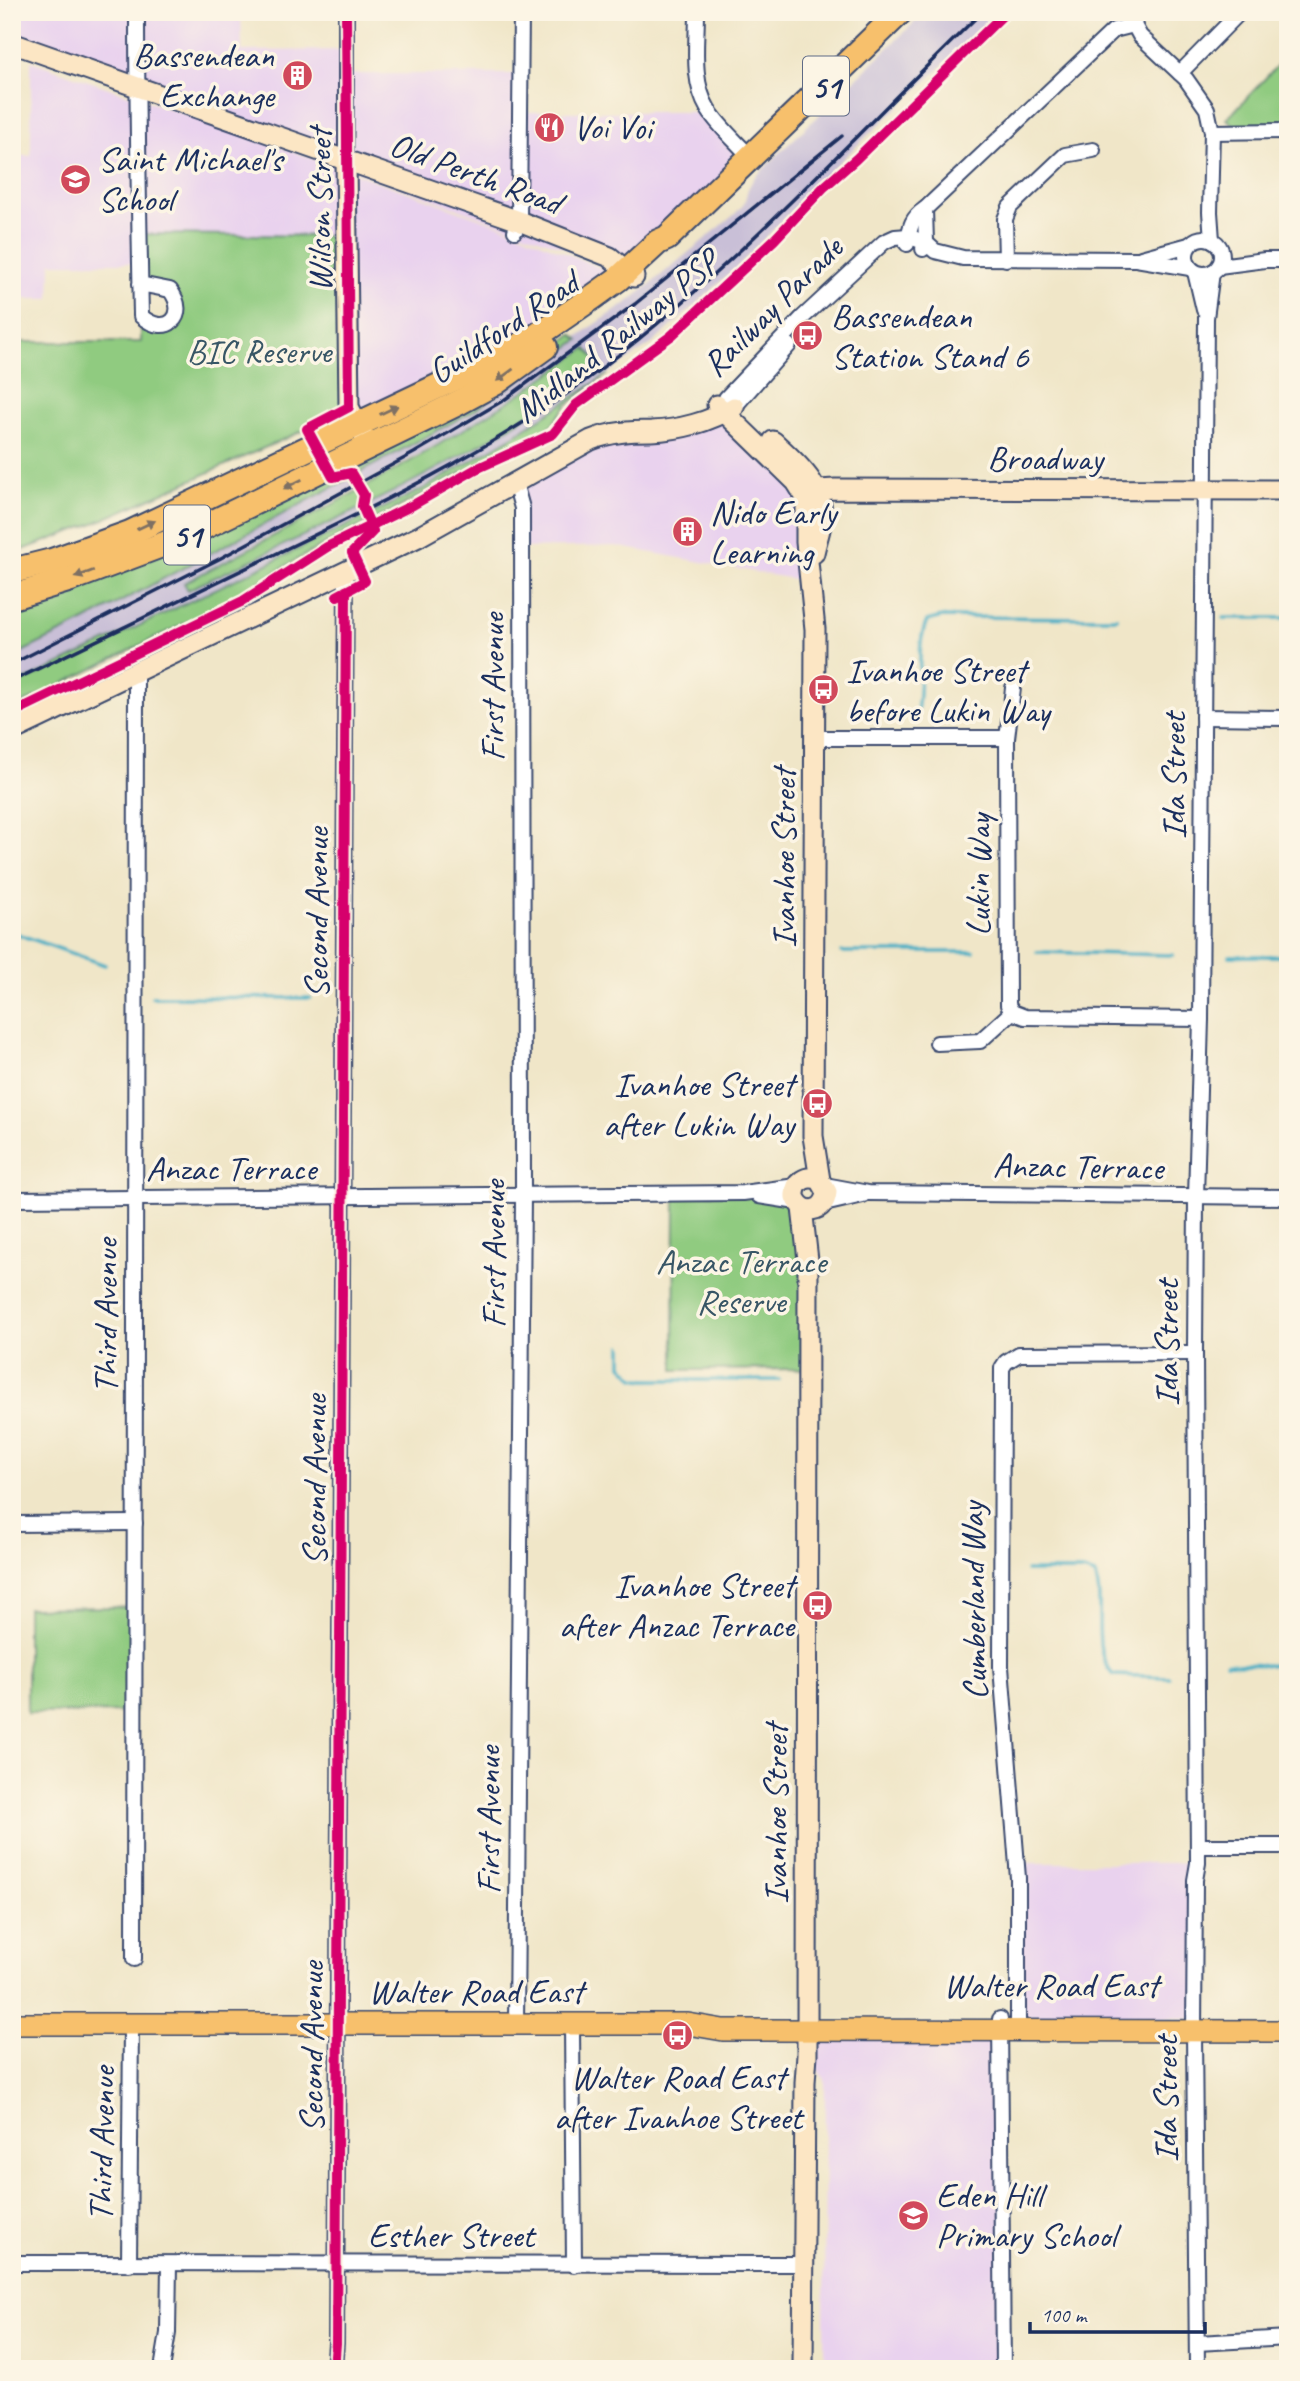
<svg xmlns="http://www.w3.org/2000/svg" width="1300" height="2381" font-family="Caveat,sans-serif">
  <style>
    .built { fill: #e9d2ee }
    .industrial { fill: #c9bfd7; fill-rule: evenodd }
    .green { fill: #90cb80; stroke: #567d6f; stroke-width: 2 }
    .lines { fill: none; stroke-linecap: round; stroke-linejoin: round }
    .stream { stroke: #46aec5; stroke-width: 3.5 }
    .street-casing { stroke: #3b4a6e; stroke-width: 18 }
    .secondary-casing { stroke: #3b4a6e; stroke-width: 23 }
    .primary-casing { stroke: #3b4a6e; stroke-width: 24 }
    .highway-casing { stroke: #3b4a6e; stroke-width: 28 }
    .street { stroke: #fff; stroke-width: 14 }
    .secondary { stroke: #fce6c4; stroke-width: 19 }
    .primary { stroke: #f7c06c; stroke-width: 21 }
    .highway { stroke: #f7c06c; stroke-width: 24 }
    .rail { stroke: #1b2f5e; stroke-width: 3.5 }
    .cycleway-casing { stroke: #fcf5e5; stroke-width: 15 }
    .cycleway { stroke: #d6006c; stroke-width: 10 }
    .oneway { fill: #7e7064 }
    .labels { text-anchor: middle; stroke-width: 7; stroke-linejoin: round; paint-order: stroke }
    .shield { fill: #fcf5e5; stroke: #5e6a86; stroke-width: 2 }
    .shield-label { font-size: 33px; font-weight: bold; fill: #1b2f5e }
    .poi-label { font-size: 35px; fill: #1b2f5e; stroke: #fcf5e5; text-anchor: start }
    .street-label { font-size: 35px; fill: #1b2f5e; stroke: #fcf5e5 }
    .park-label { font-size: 35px; fill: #385666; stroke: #fcf5e5 }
  </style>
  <rect width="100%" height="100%" fill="#fcf5e5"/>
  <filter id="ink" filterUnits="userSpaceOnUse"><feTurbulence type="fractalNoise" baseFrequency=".0143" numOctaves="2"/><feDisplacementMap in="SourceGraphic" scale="14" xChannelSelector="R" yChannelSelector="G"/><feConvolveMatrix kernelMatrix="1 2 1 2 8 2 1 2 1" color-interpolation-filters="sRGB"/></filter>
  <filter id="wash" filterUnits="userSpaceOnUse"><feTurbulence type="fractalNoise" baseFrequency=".00686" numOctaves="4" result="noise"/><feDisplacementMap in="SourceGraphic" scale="28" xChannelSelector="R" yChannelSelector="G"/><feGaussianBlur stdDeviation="1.57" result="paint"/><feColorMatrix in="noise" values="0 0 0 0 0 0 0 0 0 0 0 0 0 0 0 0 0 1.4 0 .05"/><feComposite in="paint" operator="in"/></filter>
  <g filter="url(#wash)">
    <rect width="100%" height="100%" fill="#f0e6c8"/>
    <g class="built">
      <polygon points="12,12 241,12 242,51 347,50 347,74 520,74 520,112 710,112 752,159 627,271 12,43"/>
      <polygon points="31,61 346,170 515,231 603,269 618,279 358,425 349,407 140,263 51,263 50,299 12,299 12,156 31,156"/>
      <polygon points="725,413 796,482 810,582 615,546 522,548 515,483 585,443"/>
      <polygon points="1017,1863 1198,1863 1194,2018 1018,2018"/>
      <polygon points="807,2030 1000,2031 1003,2369 824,2369 825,2080 807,2055"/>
    </g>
    <path class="industrial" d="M925,12h75l-166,155 -95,98 -86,78 -141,94 -89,52 -411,198v-30l71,-35 387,-209 108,-73 -1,-3 54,-37 103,-85 10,-11 4,-15 6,-11zM586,348l13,16 -89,63 -132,72 -190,91 -4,-7 277,-152 90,-58z"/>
    <g class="green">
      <polygon points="1288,54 1288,131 1241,132 1227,119"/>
      <polygon points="139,234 347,236 349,407 307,429 97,522 12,554 12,342 141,342 141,316 162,326 178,300 140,284"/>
      <polygon points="572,334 579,340 470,413 83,622 12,657 12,603 72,588 551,351"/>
      <path d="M586,348l13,15c-30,22 -60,46 -91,65 -102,62 -212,111 -320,162l-4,-7c137,-72 277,-143 402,-235z"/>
      <polygon points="608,374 567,405 547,431 539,437 493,456 394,510 348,532 296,560 222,605 12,709 12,687 423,489 512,437"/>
      <polygon points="743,1193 797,1202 808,1369 674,1370 675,1194"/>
      <polygon points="135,1607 135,1712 27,1713 27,1608"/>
    </g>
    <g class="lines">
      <g class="stream">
        <polyline points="1224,618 1288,618"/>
        <path d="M917,711c6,-30 -2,-65 10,-90l15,-4 175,1"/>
        <polyline points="12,932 105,965"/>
        <polyline points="842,952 974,952"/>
        <polyline points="1037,952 1173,955"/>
        <polyline points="1229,956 1279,956 1288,959"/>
        <polyline points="152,997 310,998"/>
        <polyline points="622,1346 622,1365 635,1378 645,1380 779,1380"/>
        <path d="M1026,1571h57l12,4c11,32 -6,73 18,100l56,2"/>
        <polyline points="1226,1663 1283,1666 1288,1670"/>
      </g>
    </g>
  </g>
  <g filter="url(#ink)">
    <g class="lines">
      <defs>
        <g id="street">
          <path d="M137,12c0,102 2,203 4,304 25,22 49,0 29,-26l-30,-6"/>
          <path d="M697,12c0,32 -6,69 11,97 11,18 30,34 44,50"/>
          <polyline points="1137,12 1134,25 1140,36 1186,79 1207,109 1212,132 1210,212 1212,240"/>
          <polyline points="1180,73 1240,12"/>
          <polyline points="1212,132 1288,131"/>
          <polyline points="346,159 346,12"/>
          <polyline points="515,231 519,221 521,12"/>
          <circle cx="1204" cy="256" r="18"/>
          <path d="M907,244c3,-16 4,-26 18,-35l189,-179 20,-5"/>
          <polyline points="923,249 926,243 925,209"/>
          <polyline points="1141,258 1189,245"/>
          <polyline points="1006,259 1005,219 1010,207 1065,155 1093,150"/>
          <polyline points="1219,266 1265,260 1288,260"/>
          <polyline points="1195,272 1204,310"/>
          <polyline points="726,398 802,318 884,242 895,237 908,236 926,243 935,251 963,258 1136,259 1190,268"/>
          <polyline points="735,406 789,345"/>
          <polyline points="515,483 522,508 523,1195 516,2026"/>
          <polyline points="1013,688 1007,738 1008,1005 1012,1012 1025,1017 1201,1019"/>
          <polyline points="1203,717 1288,718"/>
          <polyline points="815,738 1007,738"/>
          <polyline points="937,1043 980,1041 1012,1012"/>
          <polyline points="825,1185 868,1193 1288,1197"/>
          <polyline points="759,1196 797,1202"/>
          <polyline points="12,1199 743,1193 796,1186"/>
          <polyline points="824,1204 863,1195"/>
          <polyline points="12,1524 135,1523"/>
          <polyline points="1198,1846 1288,1846"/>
          <polyline points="134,1959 136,673"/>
          <polyline points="1000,2019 1003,2369"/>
          <polyline points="572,2026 574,2265"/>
          <polyline points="1018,2031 1018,1878 1001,1667 1002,1368 1006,1362 1019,1354 1195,1353"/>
          <polyline points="12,2263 805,2264"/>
          <polyline points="129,2264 131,2024"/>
          <polyline points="1197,2343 1288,2338"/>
          <polyline points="162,2369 168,2333 169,2264"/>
          <polyline points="334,2369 336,2343 346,571"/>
          <polyline points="1197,2369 1194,2032 1195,1880 1198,1863 1195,1353 1196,1197 1201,1019 1206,318 1212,272"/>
        </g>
        <g id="secondary">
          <polyline points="12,43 519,221 610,257 634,277"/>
          <polyline points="346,159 349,407 363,435"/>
          <path d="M717,405l79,77 10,16v44l9,87 -2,507 7,44 7,12c-2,21 -24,24 -32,5 -1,-15 11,-23 25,-17"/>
          <path d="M773,441c24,22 55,47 48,84 -2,10 -5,18 -7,28"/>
          <polyline points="803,491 835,489 1288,490"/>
          <path d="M12,731l406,-194 173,-97c20,-8 39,-9 60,-9 28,-1 59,-9 83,-24"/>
          <polyline points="802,1208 808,1260 807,2055 805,2082 803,2369"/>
        </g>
        <polyline id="primary" points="12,2024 688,2024 723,2030 1288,2031"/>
        <g id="highway">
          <polyline points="12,571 52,561 130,533 487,363 532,339 593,297 618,279 658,242 667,238 900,12"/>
          <polyline points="12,597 71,579 183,537 458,403 495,383 545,347"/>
        </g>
      </defs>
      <use href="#street" class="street-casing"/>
      <use href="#secondary" class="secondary-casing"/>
      <use href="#primary" class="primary-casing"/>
      <use href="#highway" class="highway-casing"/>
      <use href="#street" class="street"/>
      <use href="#secondary" class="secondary"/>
      <use href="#primary" class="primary"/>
      <use href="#highway" class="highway"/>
      <g class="rail">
        <polyline points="12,664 219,559 414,453 504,400 635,304 842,136"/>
        <path d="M12,681c85,-40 169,-82 253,-122 110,-53 219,-105 318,-177 146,-106 269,-245 399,-370"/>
      </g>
      <defs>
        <g id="cycleway">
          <polyline points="337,596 365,581 352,553 373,531 362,506 364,495 351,473 333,477 307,429 349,407 346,12"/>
          <polyline points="12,713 243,601 327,547 413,505 476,469 553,434 576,405 671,336 774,240 823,188 856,159 1006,12"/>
          <polyline points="334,2369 336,2343 346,591"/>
        </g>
      </defs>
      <use href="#cycleway" class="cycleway-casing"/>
      <use href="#cycleway" class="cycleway"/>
    </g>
    <defs><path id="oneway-solid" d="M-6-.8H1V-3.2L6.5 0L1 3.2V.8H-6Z" transform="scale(1.75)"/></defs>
    <g class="oneway">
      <use href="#oneway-solid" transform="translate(505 375) rotate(144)"/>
      <use href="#oneway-solid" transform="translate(389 410) rotate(-26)"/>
      <use href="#oneway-solid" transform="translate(293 484) rotate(153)"/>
      <use href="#oneway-solid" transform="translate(146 525) rotate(-25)"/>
      <use href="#oneway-solid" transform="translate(84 574) rotate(159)"/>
    </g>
  </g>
  <defs>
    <symbol id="building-disc" viewBox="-11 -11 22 22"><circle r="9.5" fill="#d1495b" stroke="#fcf5e5"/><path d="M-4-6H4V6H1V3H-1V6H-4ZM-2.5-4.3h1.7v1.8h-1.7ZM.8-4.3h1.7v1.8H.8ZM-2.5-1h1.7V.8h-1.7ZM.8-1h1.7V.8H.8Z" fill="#fff"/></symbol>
    <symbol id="restaurant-disc" viewBox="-11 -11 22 22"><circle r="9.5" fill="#d1495b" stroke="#fcf5e5"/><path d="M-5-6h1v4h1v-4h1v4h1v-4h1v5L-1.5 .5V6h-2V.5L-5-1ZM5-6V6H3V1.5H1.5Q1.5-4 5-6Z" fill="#fff"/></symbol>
    <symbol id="school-disc" viewBox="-11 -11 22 22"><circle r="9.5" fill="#d1495b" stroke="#fcf5e5"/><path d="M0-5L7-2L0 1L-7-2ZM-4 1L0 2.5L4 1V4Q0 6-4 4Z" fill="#fff"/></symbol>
    <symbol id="bus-disc" viewBox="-11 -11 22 22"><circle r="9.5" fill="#d1495b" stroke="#fcf5e5"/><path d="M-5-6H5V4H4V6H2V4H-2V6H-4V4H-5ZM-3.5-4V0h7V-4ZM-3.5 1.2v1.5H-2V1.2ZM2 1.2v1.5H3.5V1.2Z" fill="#fff"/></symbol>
  </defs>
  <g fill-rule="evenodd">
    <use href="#building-disc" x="280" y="58" width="35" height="35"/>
    <use href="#restaurant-disc" x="532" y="110" width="35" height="35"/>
    <use href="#school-disc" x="58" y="162" width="35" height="35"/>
    <use href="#bus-disc" x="790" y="318" width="35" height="35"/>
    <use href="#building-disc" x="670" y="514" width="35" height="35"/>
    <use href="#bus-disc" x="806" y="672" width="35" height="35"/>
    <use href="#bus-disc" x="800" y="1086" width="35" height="35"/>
    <use href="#bus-disc" x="800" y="1588" width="35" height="35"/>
    <use href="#bus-disc" x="660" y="2018" width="35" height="35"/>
    <use href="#school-disc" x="896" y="2198" width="35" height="35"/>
  </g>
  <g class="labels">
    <g class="shield">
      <rect x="803" y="56.5" width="46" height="59" rx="5"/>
      <rect x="164" y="505.5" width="46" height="59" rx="5"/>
    </g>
    <g class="shield-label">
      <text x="826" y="98">51</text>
      <text x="187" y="547">51</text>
    </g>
    <g class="poi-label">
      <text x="274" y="67" text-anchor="end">Bassendean<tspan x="274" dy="40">Exchange</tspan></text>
      <text x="573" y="139">Voi Voi</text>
      <text x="98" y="171">Saint Michael's<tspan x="98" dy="40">School</tspan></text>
      <text x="831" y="328">Bassendean<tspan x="831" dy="40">Station Stand 6</tspan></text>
      <text x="710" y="524">Nido Early<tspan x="710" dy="40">Learning</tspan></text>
      <text x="846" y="682">Ivanhoe Street<tspan x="846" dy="40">before Lukin Way</tspan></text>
      <text x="794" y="1096" text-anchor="end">Ivanhoe Street<tspan x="794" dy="40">after Lukin Way</tspan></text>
      <text x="794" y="1597" text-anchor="end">Ivanhoe Street<tspan x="794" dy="40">after Anzac Terrace</tspan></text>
      <text x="678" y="2089" text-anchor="middle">Walter Road East<tspan x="678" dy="40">after Ivanhoe Street</tspan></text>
      <text x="936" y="2207">Eden Hill<tspan x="936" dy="40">Primary School</tspan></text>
    </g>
    <g class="street-label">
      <text transform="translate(476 173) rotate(20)" y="12">Old Perth Road</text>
      <text transform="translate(319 210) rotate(-90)" y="12">Wilson Street</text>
      <text transform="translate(772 306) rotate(-45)" y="12">Railway Parade</text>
      <text transform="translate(503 327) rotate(-34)" y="12">Guildford Road</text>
      <text transform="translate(616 336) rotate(-39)" y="12">Midland Railway PSP</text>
      <text x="1045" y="470">Broadway</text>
      <text transform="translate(492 687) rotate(-90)" y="12">First Avenue</text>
      <text transform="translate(1173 776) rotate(-90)" y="12">Ida Street</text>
      <text transform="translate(783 858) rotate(-90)" y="12">Ivanhoe Street</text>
      <text transform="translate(978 875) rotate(-90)" y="12">Lukin Way</text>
      <text transform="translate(316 913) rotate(-90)" y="12">Second Avenue</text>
      <text transform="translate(1078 1166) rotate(1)" y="12">Anzac Terrace</text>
      <text x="231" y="1180">Anzac Terrace</text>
      <text transform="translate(493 1254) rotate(-90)" y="12">First Avenue</text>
      <text transform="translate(105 1316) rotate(-90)" y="12">Third Avenue</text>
      <text transform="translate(1166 1343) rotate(-90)" y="12">Ida Street</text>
      <text transform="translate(314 1480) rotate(-90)" y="12">Second Avenue</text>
      <text transform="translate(973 1601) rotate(-91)" y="12">Cumberland Way</text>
      <text transform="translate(775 1814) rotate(-90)" y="12">Ivanhoe Street</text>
      <text transform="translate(488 1820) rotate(-90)" y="12">First Avenue</text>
      <text x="1051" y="1997">Walter Road East</text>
      <text x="476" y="2003">Walter Road East</text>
      <text transform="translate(311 2047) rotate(-90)" y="12">Second Avenue</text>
      <text transform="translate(1165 2099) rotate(-90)" y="12">Ida Street</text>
      <text transform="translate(101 2144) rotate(-89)" y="12">Third Avenue</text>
      <text x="451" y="2247">Esther Street</text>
    </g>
    <g class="park-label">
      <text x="259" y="363">BIC Reserve</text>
      <text x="741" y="1273">Anzac Terrace<tspan x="741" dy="40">Reserve</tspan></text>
    </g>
  </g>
  <rect width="1300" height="2381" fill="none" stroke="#fcf5e5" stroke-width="42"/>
  <path d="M1030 2322v10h175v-10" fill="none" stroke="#1b2f5e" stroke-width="3.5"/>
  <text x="1041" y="2322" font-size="21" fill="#1b2f5e" stroke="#fcf5e5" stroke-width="5" paint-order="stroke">100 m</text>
</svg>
